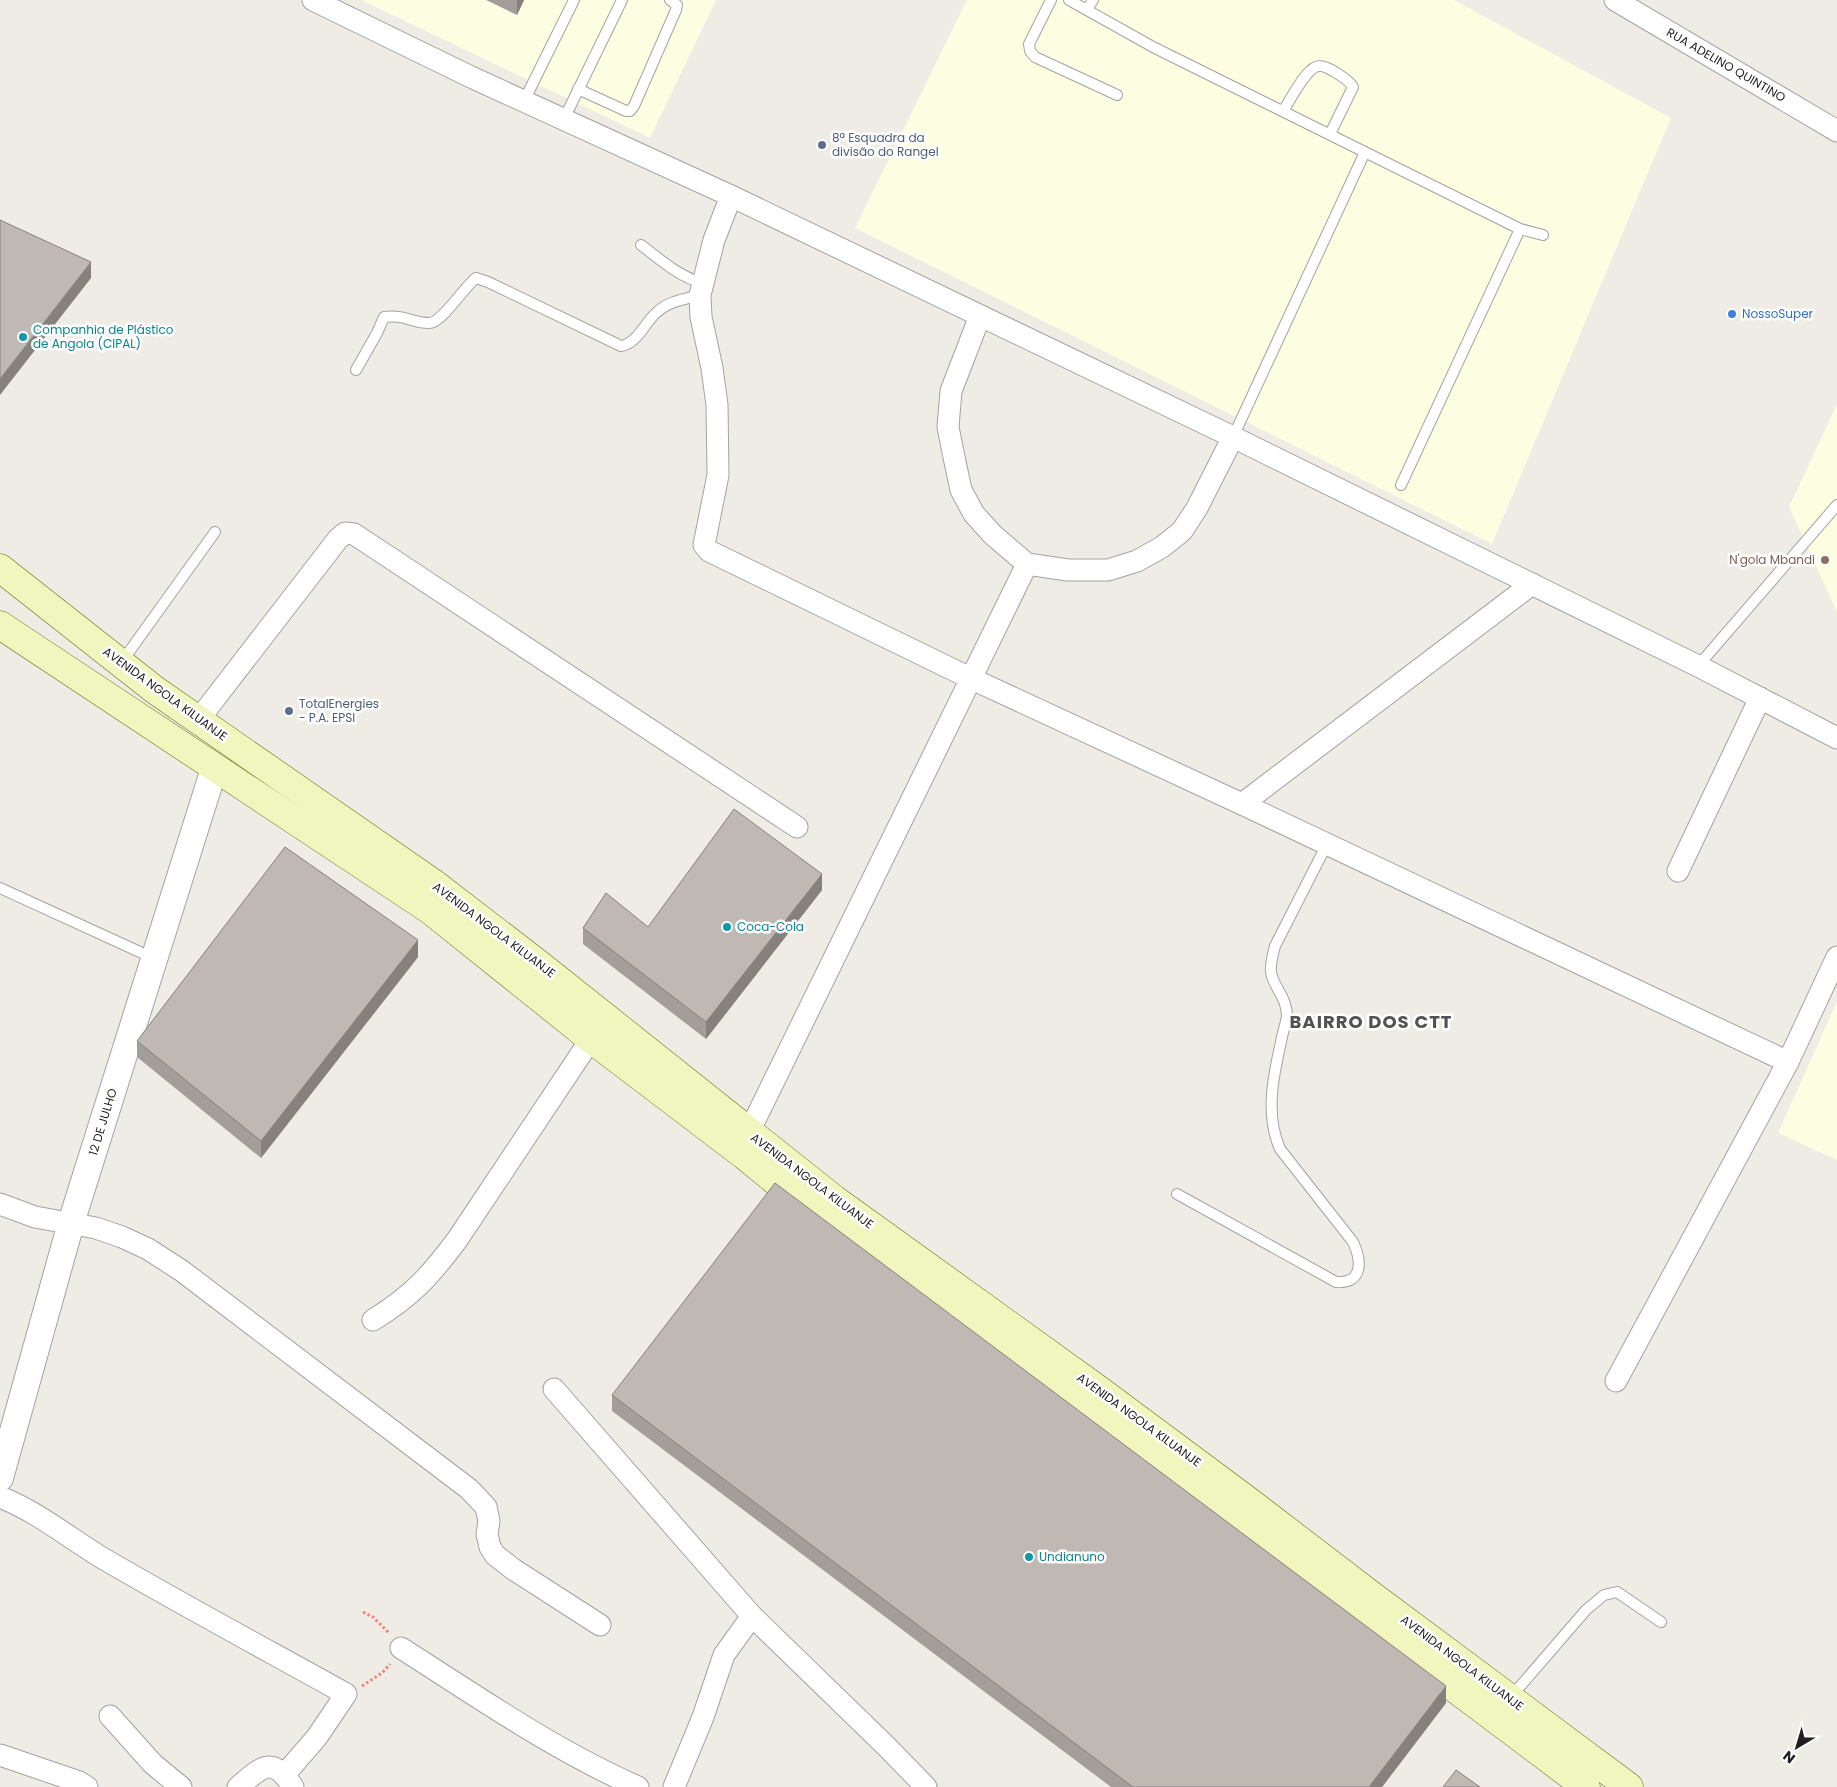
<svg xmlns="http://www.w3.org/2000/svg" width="1837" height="1787" font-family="Poppins,sans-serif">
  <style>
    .education { fill: #fcfde1 }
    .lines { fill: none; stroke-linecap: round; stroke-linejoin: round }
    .service-casing { stroke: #a3a3a3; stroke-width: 12 }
    .minor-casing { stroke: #a3a3a3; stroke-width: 23 }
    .tertiary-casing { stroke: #a3a3a3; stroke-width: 28 }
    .secondary-casing { stroke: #626f0d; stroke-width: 29 }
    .path { stroke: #f08576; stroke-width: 3; stroke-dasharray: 2.5 2.5; stroke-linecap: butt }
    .service { stroke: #fff; stroke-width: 10 }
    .minor { stroke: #fff; stroke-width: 21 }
    .tertiary { stroke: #fff; stroke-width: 26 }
    .secondary { stroke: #f1f5be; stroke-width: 28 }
    .wall { fill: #a49e9a }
    .shaded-wall { fill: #86817d }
    .building { fill: #bfb8b3; stroke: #86817d }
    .service-dot { fill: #5c6f8a; stroke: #fff; stroke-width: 2 }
    .shop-dot { fill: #3f7fe0; stroke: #fff; stroke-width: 2 }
    .culture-dot { fill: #0f9aa8; stroke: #fff; stroke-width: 2 }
    .education-dot { fill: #8d6e63; stroke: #fff; stroke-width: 2 }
    .labels { text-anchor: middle; stroke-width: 5; stroke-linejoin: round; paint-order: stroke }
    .street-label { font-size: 12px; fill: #1f1f1f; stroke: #fff }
    .service-label { font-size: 12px; fill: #4e5e75; stroke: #fff; text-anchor: start }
    .shop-label { font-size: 12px; fill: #366cbe; stroke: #fff; text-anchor: start }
    .culture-label { font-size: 12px; fill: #0d838f; stroke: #fff; text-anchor: start }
    .education-label { font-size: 12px; fill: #785e54; stroke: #fff; text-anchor: end }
    .district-label { font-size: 18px; font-weight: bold; letter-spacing: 1px; fill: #525252; stroke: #fff }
  </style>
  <rect width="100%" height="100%" fill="#efece6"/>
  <g class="education">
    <polygon points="361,0 716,0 650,138"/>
    <polygon points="967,0 1454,0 1671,118 1492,544 855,228"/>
    <polygon points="1837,404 1837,612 1789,507"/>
    <polygon points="1837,1001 1837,1160 1778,1133"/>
  </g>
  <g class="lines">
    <defs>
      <g id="service">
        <polyline points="1051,0 1029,44 1030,51 1035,57 1117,95"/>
        <polyline points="1069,0 1153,47 1520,229 1543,235"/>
        <polyline points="1087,10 1093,0"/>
        <polyline points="578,89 626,111 630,111 634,106 676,10 677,5 670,0"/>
        <polyline points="524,101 574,0"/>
        <path d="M1283,111c7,-10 24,-46 37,-45 5,0 10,3 15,6 6,4 14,8 18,15l-23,47"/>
        <polyline points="564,119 622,0"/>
        <path d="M641,245c20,15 37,31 61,38"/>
        <path d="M356,370l21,-37 7,-16c20,-3 28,6 45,6 13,0 34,-35 47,-45l12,4 133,64c17,-3 24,-24 36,-34 12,-11 28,-13 43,-17"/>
        <polyline points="1233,437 1365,152"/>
        <polyline points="1401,485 1520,229"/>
        <polyline points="121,663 215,532"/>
        <polyline points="1698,666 1837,505"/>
        <polyline points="0,888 153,958"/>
        <path d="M1177,1194l159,88c27,2 26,-21 17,-40l-73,-93c-15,-34 -7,-72 1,-107 1,-8 5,-18 6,-26 0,-19 -14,-29 -16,-44 -1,-9 2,-18 4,-26l52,-102"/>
        <polyline points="1510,1698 1586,1610 1604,1595 1617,1592 1661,1622"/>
      </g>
      <g id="minor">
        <polyline points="313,0 471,77 731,196 1233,437 1698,666 1837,738"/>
        <polyline points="1615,0 1837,131"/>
        <polyline points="731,196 714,240 700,295 701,317 712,368 717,405 718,475 704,545 709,551 970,678 1242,804 1788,1062"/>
        <polyline points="980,316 951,391 948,427 954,457 961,490 974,514 993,535 1027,564 1068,570 1108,570 1137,561 1162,547 1182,531 1197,508 1233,437"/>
        <polyline points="199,719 338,539 345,533 354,534 797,827"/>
        <polyline points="1242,804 1532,584"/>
        <polyline points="1678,871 1760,698"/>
        <polyline points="749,1132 1027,564"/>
        <polyline points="0,1204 35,1217 96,1228 122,1237 148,1249 182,1271 469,1489 486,1507 489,1521 487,1534 490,1547 495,1555 513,1569 600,1625"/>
        <path d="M373,1320c39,-24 57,-44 84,-80l134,-201"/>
        <polyline points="1616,1381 1788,1062 1837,957"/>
        <polyline points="554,1389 752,1616 886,1746 926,1787"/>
        <path d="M0,1497c38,15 69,41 104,62 79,46 161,90 242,135l-29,43 -32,37"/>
        <path d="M401,1648c77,49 153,102 237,139"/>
        <polyline points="110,1716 153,1764 181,1787"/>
        <polyline points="0,1755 79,1782 87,1787"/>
        <path d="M238,1787c25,-21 34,-32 55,0"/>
        <polyline points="674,1787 703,1717 724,1655 752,1616"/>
      </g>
      <polyline id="tertiary" points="0,1478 71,1223 214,769"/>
      <g id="secondary">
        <polyline points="0,568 155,690 436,885 540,965 834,1199 1102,1392 1251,1503 1370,1594 1629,1787"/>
        <polyline points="0,625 430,910 591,1039 745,1156 801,1202 1009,1354 1586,1787"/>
      </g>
    </defs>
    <use href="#service" class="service-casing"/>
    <use href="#minor" class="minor-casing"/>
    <use href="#tertiary" class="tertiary-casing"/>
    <use href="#secondary" class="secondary-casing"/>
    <g class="path">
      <polyline points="363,1612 373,1617 389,1633"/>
      <polyline points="362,1686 382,1673 390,1664"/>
    </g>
    <use href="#service" class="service"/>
    <use href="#minor" class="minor"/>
    <use href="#tertiary" class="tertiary"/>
    <use href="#secondary" class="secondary"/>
  </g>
  <g class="wall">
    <polygon points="486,0 524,0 517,15"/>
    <polygon points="822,890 706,1039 583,944 583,928 648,927"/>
    <polygon points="418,957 261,1158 137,1057 137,1041"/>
    <polygon points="612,1395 1446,1703 1382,1787 1111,1787 612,1411"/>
  </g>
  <g class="shaded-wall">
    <polygon points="517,0 524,0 517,15"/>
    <polygon points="91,262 91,278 0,395 0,379"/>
    <polygon points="822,874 822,890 706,1039 706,1022"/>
    <polygon points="418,940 418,957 261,1158 261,1141"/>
    <polygon points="1446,1686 1446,1703 1382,1787 1369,1787"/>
  </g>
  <g class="building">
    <polygon points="0,220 91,262 0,379"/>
    <polygon points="734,809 822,874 706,1022 583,928 606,893 648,927"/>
    <polygon points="285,847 418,940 261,1141 137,1041"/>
    <polygon points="775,1183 1446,1686 1369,1787 1133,1787 612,1395"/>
    <polygon points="1456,1770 1480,1787 1443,1787"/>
  </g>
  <g class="service-dot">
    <circle cx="822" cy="145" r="5"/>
    <circle cx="289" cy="711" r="5"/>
  </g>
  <circle class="shop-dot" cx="1732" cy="314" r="5"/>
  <g class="culture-dot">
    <circle cx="23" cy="337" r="5"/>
    <circle cx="727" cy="927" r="5"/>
    <circle cx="1029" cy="1557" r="5"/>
  </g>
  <circle class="education-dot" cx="1825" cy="560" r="5"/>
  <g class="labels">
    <g class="street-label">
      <text transform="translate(1726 65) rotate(30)" y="4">RUA ADELINO QUINTINO</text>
      <text transform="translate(165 694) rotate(36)" y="4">AVENIDA NGOLA KILUANJE</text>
      <text transform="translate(494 930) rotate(37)" y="4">AVENIDA NGOLA KILUANJE</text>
      <text transform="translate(103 1122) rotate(-73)" y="4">12 DE JULHO</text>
      <text transform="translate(812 1181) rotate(37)" y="4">AVENIDA NGOLA KILUANJE</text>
      <text transform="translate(1139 1420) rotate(36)" y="4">AVENIDA NGOLA KILUANJE</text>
      <text transform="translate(1462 1663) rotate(37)" y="4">AVENIDA NGOLA KILUANJE</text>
    </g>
    <g class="service-label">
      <text x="832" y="142">8ª Esquadra da<tspan x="832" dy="14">divisão do Rangel</tspan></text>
      <text x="299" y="708">TotalEnergies<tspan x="299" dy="14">- P.A. EPSI</tspan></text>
    </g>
    <g class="shop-label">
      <text x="1742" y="318">NossoSuper</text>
    </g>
    <g class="culture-label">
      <text x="33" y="334">Companhia de Plástico<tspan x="33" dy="14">de Angola (CIPAL)</tspan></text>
      <text x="737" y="931">Coca-Cola</text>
      <text x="1039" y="1561">Undianuno</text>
    </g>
    <g class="education-label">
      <text x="1815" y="564">N'gola Mbandi</text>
    </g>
    <g class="district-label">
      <text x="1371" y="1028">BAIRRO DOS CTT</text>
    </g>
  </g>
  <g transform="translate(1797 1747) rotate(218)" stroke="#ffffff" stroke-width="4" paint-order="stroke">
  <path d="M0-4L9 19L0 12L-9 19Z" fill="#1f1f1f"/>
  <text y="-8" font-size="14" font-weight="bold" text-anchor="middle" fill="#1f1f1f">N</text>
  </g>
</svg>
